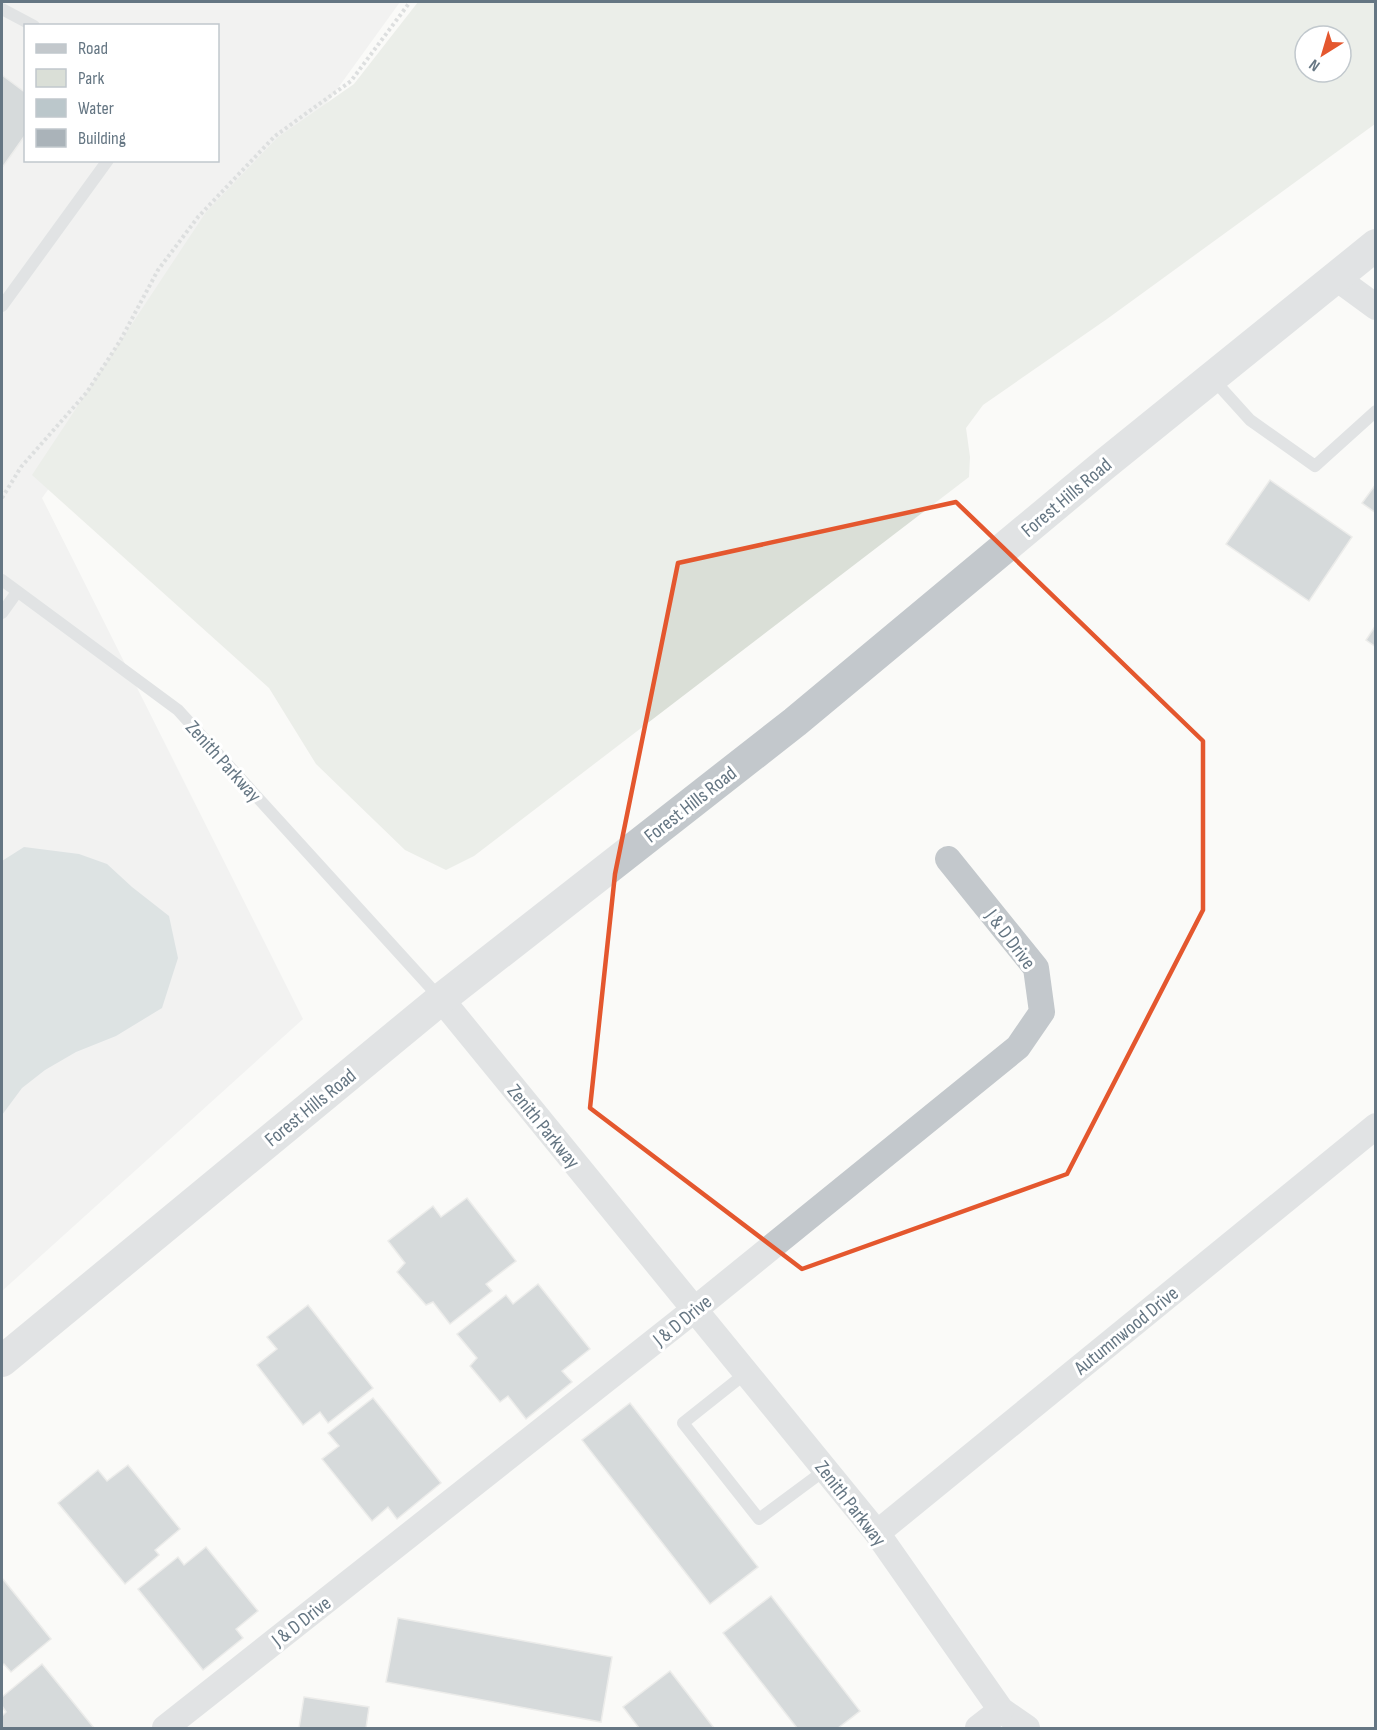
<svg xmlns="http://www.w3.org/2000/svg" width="1377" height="1730" font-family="'Sofia Sans Condensed',sans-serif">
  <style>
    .built { fill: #e8e9e9; fill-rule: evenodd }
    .green { fill: #dadfd7; fill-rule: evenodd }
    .water { fill: #bbc7cb }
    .building { fill: #aab3b9; stroke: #dcdcda; stroke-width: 1.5 }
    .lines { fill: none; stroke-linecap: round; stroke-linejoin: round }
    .path { stroke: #bbbfc2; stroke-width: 4; stroke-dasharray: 3 3; stroke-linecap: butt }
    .service { stroke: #c3c8cc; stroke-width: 12 }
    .minor { stroke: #c3c8cc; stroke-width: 26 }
    .tertiary { stroke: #c3c8cc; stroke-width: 32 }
    .marked { fill: none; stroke: #e4572e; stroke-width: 4.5; stroke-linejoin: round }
    .labels { text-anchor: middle; stroke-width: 6; stroke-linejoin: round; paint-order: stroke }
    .street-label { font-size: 20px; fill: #657683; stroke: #fff }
  </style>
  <rect width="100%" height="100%" fill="#fafaf8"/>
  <path class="built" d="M2,2h398l-358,496 261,521 -301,272zM26,26h192v134h-192z"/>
  <path class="green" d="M418,2h957v122l-268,195 -124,86 -17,23 4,29 -1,20 -495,379 -28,14 -41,-20 -89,-86 -47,-76 -237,-213 174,-263 72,-75 76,-53zM1305,36h36v36h-36z"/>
  <polygon class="water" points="24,847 79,854 107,864 132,887 169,916 178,958 162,1008 116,1036 76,1052 45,1070 22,1088 2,1115 2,861"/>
  <g class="building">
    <polygon points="2,75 26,93 26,134 2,168"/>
    <polygon points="1270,480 1352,537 1309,601 1226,544"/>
    <polygon points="1376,484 1376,513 1362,503"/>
    <polygon points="1376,625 1376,647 1366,640"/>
    <polygon points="467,1198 516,1261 486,1284 492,1291 450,1324 433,1302 426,1305 397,1272 405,1263 388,1241 433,1206 441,1217"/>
    <polygon points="538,1284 590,1349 562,1371 572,1382 526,1419 508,1396 500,1402 470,1366 477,1358 457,1334 506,1295 513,1304"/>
    <polygon points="308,1305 373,1388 328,1423 320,1412 303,1425 257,1365 277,1349 267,1337"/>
    <polygon points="373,1398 441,1483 397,1519 388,1507 372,1521 322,1459 339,1446 328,1433"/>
    <polygon points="630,1403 758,1567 710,1604 582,1440"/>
    <polygon points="128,1465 180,1529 155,1550 159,1555 125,1584 58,1503 98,1470 107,1481"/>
    <polygon points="206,1547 258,1611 236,1629 243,1638 203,1670 138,1589 178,1557 184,1565"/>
    <polygon points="2,1578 51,1639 11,1672 4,1664 2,1666"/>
    <polygon points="771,1596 860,1711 838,1728 797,1728 723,1633"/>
    <polygon points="398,1618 612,1657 601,1722 386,1682"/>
    <polygon points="42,1664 94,1728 2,1728 2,1716 6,1712 2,1706 2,1697"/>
    <polygon points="670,1671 714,1728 639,1728 623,1707"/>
    <polygon points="304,1697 369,1707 366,1728 299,1728"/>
  </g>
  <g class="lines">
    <polyline class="path" points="2,498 21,467 87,392 120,341 158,270 198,217 275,136 351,81 410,2"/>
    <g class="service">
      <polyline points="2,9 34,26"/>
      <polyline points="2,306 108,160"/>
      <polyline points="1212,378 1250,420 1315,466 1376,411"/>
      <polyline points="2,580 178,710 440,998"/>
      <polyline points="2,613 17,592"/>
      <polyline points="746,1373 683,1423 759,1519 825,1470"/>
    </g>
    <g class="minor">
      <polyline points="1335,277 1376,307"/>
      <polyline points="441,999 877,1533 1001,1710 1027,1728"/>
      <polyline points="877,1533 1376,1126"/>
      <polyline points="165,1728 694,1310 1018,1047 1042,1012 1036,968 948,859"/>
      <polyline points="978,1728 1001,1710"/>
    </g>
    <polyline class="tertiary" points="2,1361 441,999 795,722 1105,464 1376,245"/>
  </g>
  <path d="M0 0H1377V1730H0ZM956,502l247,239v169l-136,264 -265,95 -212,-161 25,-234 63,-311z" fill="#fafaf8" fill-opacity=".55" fill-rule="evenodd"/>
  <path class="marked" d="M956,502l247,239v169l-136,264 -265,95 -212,-161 25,-234 63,-311z"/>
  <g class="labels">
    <g class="street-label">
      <text transform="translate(1066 497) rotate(-40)" y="7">Forest Hills Road</text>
      <text transform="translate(224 761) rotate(48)" y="7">Zenith Parkway</text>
      <text transform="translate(690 804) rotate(-38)" y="7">Forest Hills Road</text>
      <text transform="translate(1011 939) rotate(53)" y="7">J &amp; D Drive</text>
      <text transform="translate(310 1107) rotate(-39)" y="7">Forest Hills Road</text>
      <text transform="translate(544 1126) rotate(51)" y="7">Zenith Parkway</text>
      <text transform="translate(682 1320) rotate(-39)" y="7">J &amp; D Drive</text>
      <text transform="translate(1126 1330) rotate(-39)" y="7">Autumnwood Drive</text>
      <text transform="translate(851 1503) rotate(52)" y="7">Zenith Parkway</text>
      <text transform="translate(301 1621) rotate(-38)" y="7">J &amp; D Drive</text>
    </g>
  </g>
  <rect width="1377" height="1730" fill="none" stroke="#657683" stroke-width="6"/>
  <rect x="24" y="24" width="195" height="138" fill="#ffffff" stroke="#c1c8cd" stroke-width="1.5"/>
  <rect x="36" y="44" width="30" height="9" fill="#c3c8cc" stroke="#c1c8cd" stroke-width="1.5"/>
  <text x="78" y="54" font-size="18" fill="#657683">Road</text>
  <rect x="36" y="69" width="30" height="18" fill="#dadfd7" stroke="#c1c8cd" stroke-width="1.5"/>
  <text x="78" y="84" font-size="18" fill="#657683">Park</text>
  <rect x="36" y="99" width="30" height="18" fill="#bbc7cb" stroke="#c1c8cd" stroke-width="1.5"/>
  <text x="78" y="114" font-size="18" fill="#657683">Water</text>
  <rect x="36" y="129" width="30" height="18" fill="#aab3b9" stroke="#c1c8cd" stroke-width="1.5"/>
  <text x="78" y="144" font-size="18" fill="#657683">Building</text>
  <g transform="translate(1323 54) rotate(217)"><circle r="28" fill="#ffffff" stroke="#c1c8cd" stroke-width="1.5"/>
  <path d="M0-4.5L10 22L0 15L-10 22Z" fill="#e4572e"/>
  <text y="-9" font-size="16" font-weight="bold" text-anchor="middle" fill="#657683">N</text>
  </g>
</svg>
